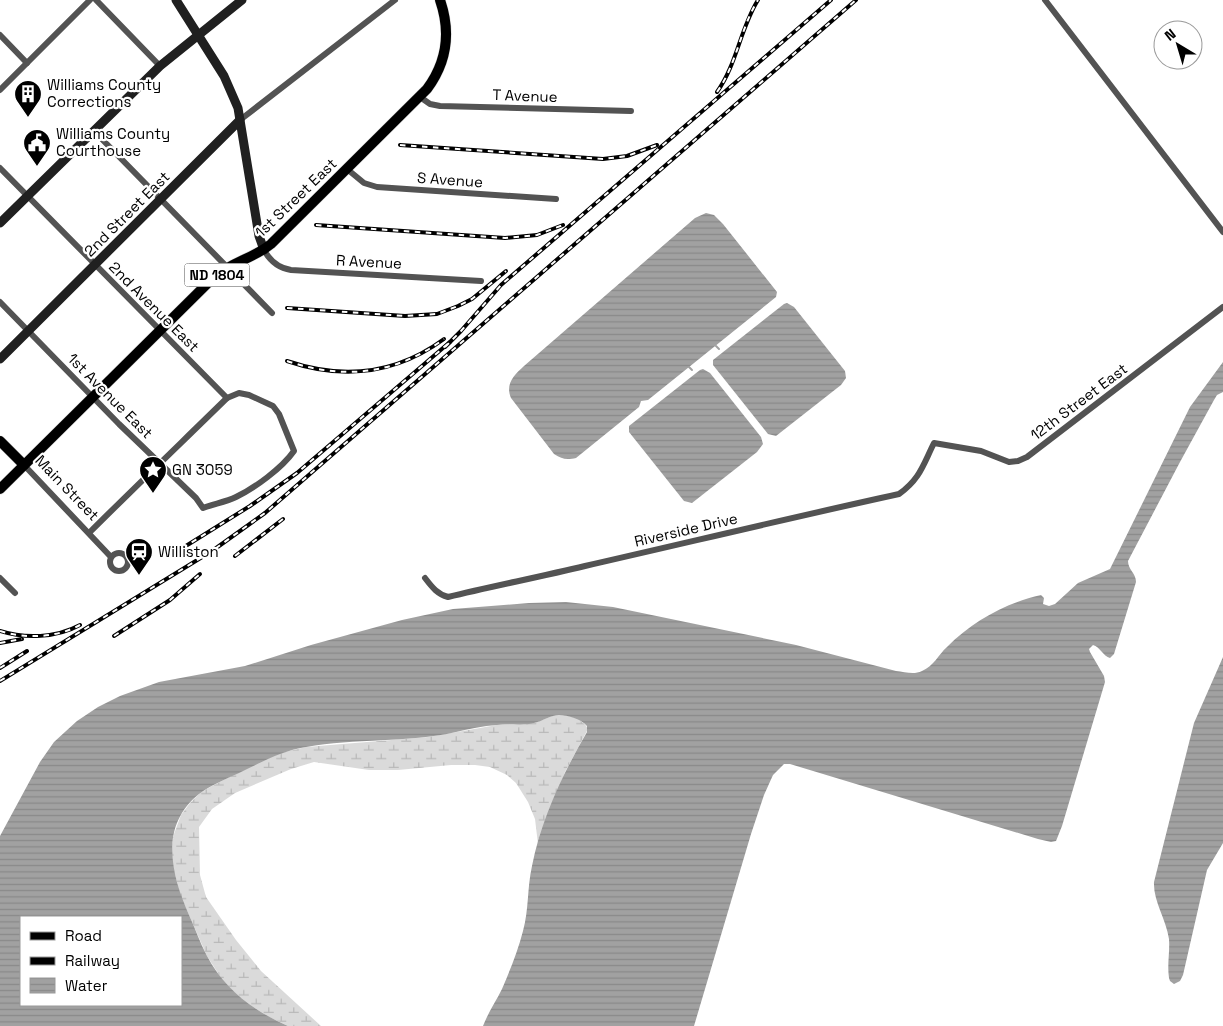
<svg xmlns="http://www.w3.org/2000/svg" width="1223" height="1026" font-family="'Space Grotesk',sans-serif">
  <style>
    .wetland { fill: url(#wetland-marsh) }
    .water { fill: url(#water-rules); fill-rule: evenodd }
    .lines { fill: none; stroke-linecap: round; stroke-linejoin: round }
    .stream { stroke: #a1a1a1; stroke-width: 2 }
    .primary-casing { stroke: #dbdbdb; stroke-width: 11 }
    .street { stroke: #535353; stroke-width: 6 }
    .secondary { stroke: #202020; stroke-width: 9 }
    .primary { stroke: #000; stroke-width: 10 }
    .rail-casing { stroke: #000; stroke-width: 4 }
    .rail { stroke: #fff; stroke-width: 2; stroke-dasharray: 5.5; stroke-linecap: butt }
    .labels { text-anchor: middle; stroke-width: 4.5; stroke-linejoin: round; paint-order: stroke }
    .shield { fill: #fff; stroke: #4c4c4c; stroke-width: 1 }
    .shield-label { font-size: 14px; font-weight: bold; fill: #000 }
    .poi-label { font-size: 15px; fill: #000; stroke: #fff; text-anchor: start }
    .street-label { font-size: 15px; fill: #000; stroke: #fff }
  </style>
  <defs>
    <pattern id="wetland-marsh" width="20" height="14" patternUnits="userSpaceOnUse" patternTransform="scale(1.25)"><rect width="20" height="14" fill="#dadada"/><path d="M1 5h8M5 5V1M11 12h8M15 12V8" fill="none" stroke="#b9b9b9"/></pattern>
    <pattern id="water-rules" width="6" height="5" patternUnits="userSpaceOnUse" patternTransform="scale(1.25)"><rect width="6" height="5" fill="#a1a1a1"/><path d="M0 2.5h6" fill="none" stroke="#898989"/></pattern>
  </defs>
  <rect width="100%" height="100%" fill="#fff"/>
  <path class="wetland" d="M555,715c10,-1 28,3 33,14l-23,43 -27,72 -3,-25 -7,-17 -12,-19 -9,-8 -17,-8 -15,-2h-24l-53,5h-29l-55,-8 -23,7 -56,24 -23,16 -13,18 1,48 6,22 30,43 25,31 60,55h-33l-19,-9 -22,-14 -22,-19 -18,-28 -26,-59 -8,-30 -2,-17 3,-16 7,-19 9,-12 10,-10 12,-7 53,-27 16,-6 25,-6 122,-10 69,-12 37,-2z"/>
  <g class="water">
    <path d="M706,213l8,2 9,9 54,68 -1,5 -128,103 -7,1 -2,6 -63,51c-10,2 -14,1 -22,-4l-43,-56c-6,-14 3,-23 13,-32l171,-148z"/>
    <polygon points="787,303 794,307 845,371 846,378 841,385 776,436 768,434 713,365 713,360 784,304"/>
    <path d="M1223,362v30l-6,3 -3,5 -34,62 -52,99c0,9 8,12 8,21l-22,72 -4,4c-7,-2 -10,-11 -17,-13l-4,4 1,3 14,24 1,6 -43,144 -6,15 -5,1 -13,-3 -248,-75h-6l-11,11 -9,20 -13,39 -57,192h-211c5,-13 13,-25 19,-37 8,-19 16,-38 21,-58 6,-21 4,-43 9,-65 9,-46 31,-93 55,-134v-6c-6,-7 -19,-11 -28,-11 -8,0 -16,6 -25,8 -11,3 -25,0 -37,2 -14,1 -28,4 -41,7 -49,11 -101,6 -150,15 -25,4 -44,15 -67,26 -13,6 -28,12 -40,21 -40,32 -28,80 -10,121 6,13 11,28 18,41 18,34 47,55 81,70h-288v-190l40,-74 14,-20 23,-21 21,-14 22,-11 39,-14 86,-16 66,-21 91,-25 51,-11 76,-6 37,-1 47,5 183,38 100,26c9,1 18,4 26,0 12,-5 16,-16 25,-24 26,-26 59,-44 94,-52l3,3 -1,6 6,2 6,-2 23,-21 32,-14 80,-162zM21,917h160v88h-160z"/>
    <polygon points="703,369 710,373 761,437 763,444 757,452 692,503 684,501 629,432 629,426 700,370"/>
    <path d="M1223,657v186l-16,27 -24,105 -3,6 -6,3 -4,-3 -1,-3c-2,-13 1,-26 0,-39 -3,-20 -16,-38 -15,-57l40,-159z"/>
  </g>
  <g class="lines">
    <g class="stream">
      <polyline points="716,346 719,349"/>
      <polyline points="689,367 692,370"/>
    </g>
    <defs>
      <g id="primary">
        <polyline points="0,441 24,465"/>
        <path d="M0,489l214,-212c18,-15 40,-19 57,-33l156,-155c20,-27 24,-57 13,-89"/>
      </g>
    </defs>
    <use href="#primary" class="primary-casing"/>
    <g class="street">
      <polyline points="96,0 160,66"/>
      <polyline points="1045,0 1223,232"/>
      <polyline points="0,35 27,63"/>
      <polyline points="0,90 90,0"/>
      <polyline points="420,97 430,104 440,106 631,111"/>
      <polyline points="240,120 395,0"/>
      <polyline points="94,131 272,313"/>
      <polyline points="0,168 227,398"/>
      <polyline points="347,169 364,183 377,187 556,199"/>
      <path d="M264,250c6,11 14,18 27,20l190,11"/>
      <path d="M0,302l119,122 77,74 7,10c10,-4 23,-6 33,-11 19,-9 46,-29 58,-46l-15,-37 -6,-8 -24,-11 -10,-2 -12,5c-46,45 -92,89 -138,135"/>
      <polyline points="24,465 111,557"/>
      <circle cx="119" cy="562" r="9"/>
      <polyline points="0,578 15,593"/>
      <path d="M425,578c7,9 12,16 23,19 46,-11 91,-20 137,-31 105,-24 209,-49 314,-72 21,-15 24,-29 35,-51l47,8 28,11 9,-1 9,-4 196,-150"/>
    </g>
    <g class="secondary">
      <polyline points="176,0 224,76 238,108 259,236 264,250"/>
      <polyline points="0,223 160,66 242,0"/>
      <polyline points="0,359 240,120"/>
    </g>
    <use href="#primary" class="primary"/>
    <defs>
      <g id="rail">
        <path d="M717,92c20,-28 23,-63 41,-92"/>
        <polyline points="400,145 603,159 627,156 657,145"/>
        <polyline points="316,225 505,238 537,235 563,225"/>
        <polyline points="287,308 405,316 437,314 458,306 472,299 506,271"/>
        <polyline points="445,347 461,331 501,285 831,0"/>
        <path d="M287,361c56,19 108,14 157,-22"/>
        <polyline points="173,554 250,506 297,473 450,342"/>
        <polyline points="235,556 283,519"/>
        <path d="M0,631c25,8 56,7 80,-6"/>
        <polyline points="114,636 170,600 200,574"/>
        <polyline points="0,643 22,639"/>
        <polyline points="0,668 27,651"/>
        <polyline points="0,681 212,551 265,513 856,0"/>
      </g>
    </defs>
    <use href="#rail" class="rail-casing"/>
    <use href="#rail" class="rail"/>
  </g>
  <defs>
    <symbol id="building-pin" viewBox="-11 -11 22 30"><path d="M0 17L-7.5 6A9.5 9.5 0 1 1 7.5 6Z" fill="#000" stroke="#fff"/><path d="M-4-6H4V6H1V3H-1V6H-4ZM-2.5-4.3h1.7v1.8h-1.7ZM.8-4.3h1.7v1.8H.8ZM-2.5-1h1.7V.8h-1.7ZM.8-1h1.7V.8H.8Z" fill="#fff"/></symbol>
    <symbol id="civic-pin" viewBox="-11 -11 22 30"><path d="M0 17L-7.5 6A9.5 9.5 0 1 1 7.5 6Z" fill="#000" stroke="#fff"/><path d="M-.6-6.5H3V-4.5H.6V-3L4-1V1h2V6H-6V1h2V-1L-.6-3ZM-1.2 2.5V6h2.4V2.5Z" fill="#fff"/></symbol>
    <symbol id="sight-pin" viewBox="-11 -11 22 30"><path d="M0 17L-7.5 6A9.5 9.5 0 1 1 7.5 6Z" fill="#000" stroke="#fff"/><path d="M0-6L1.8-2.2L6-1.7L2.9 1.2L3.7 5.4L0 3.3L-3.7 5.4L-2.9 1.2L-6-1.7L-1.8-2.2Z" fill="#fff"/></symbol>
    <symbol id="station-pin" viewBox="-11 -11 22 30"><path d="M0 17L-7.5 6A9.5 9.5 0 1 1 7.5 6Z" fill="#000" stroke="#fff"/><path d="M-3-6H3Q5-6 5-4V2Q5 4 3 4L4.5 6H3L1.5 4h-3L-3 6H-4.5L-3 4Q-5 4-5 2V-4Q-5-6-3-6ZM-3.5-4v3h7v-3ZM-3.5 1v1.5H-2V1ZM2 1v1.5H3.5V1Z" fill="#fff"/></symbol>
  </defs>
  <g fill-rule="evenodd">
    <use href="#building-pin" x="12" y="78" width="32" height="43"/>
    <use href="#civic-pin" x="21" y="127" width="32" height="43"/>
    <use href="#sight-pin" x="137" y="454" width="32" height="43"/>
    <use href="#station-pin" x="123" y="536" width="32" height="43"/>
  </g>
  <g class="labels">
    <rect class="shield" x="184.5" y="263.5" width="65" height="23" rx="4"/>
    <g class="shield-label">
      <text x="217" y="280">ND 1804</text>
    </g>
    <g class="poi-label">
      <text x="47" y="90">Williams County<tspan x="47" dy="17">Corrections</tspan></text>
      <text x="56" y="139">Williams County<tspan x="56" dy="17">Courthouse</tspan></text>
      <text x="172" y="475">GN 3059</text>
      <text x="158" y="557">Williston</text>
    </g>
    <g class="street-label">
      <text transform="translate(525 96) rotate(2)" y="5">T Avenue</text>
      <text transform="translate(450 180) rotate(4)" y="5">S Avenue</text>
      <text transform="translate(296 198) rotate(-44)" y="5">1st Street East</text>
      <text transform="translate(127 214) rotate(-45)" y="5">2nd Street East</text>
      <text transform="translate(369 262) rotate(3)" y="5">R Avenue</text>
      <text transform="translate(154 307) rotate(45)" y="5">2nd Avenue East</text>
      <text transform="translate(110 396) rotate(45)" y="5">1st Avenue East</text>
      <text transform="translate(1079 402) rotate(-37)" y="5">12th Street East</text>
      <text transform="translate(67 488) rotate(46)" y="5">Main Street</text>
      <text transform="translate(686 530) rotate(-13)" y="5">Riverside Drive</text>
    </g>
  </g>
  <rect x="20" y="916" width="162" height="90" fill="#ffffff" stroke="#999999"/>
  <rect x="30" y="932" width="25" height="8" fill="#000000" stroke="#999999"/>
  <text x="65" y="941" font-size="15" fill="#000000">Road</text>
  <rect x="30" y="957" width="25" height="8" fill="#000000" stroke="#999999"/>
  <text x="65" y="966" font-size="15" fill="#000000">Railway</text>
  <rect x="30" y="978" width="25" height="15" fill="url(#water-rules)" stroke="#999999"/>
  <text x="65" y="991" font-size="15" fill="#000000">Water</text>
  <g transform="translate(1178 45) rotate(322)"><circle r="24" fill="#ffffff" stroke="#999999"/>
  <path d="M0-4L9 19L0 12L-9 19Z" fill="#000000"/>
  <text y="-8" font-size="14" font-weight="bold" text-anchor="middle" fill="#000000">N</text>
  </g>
</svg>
